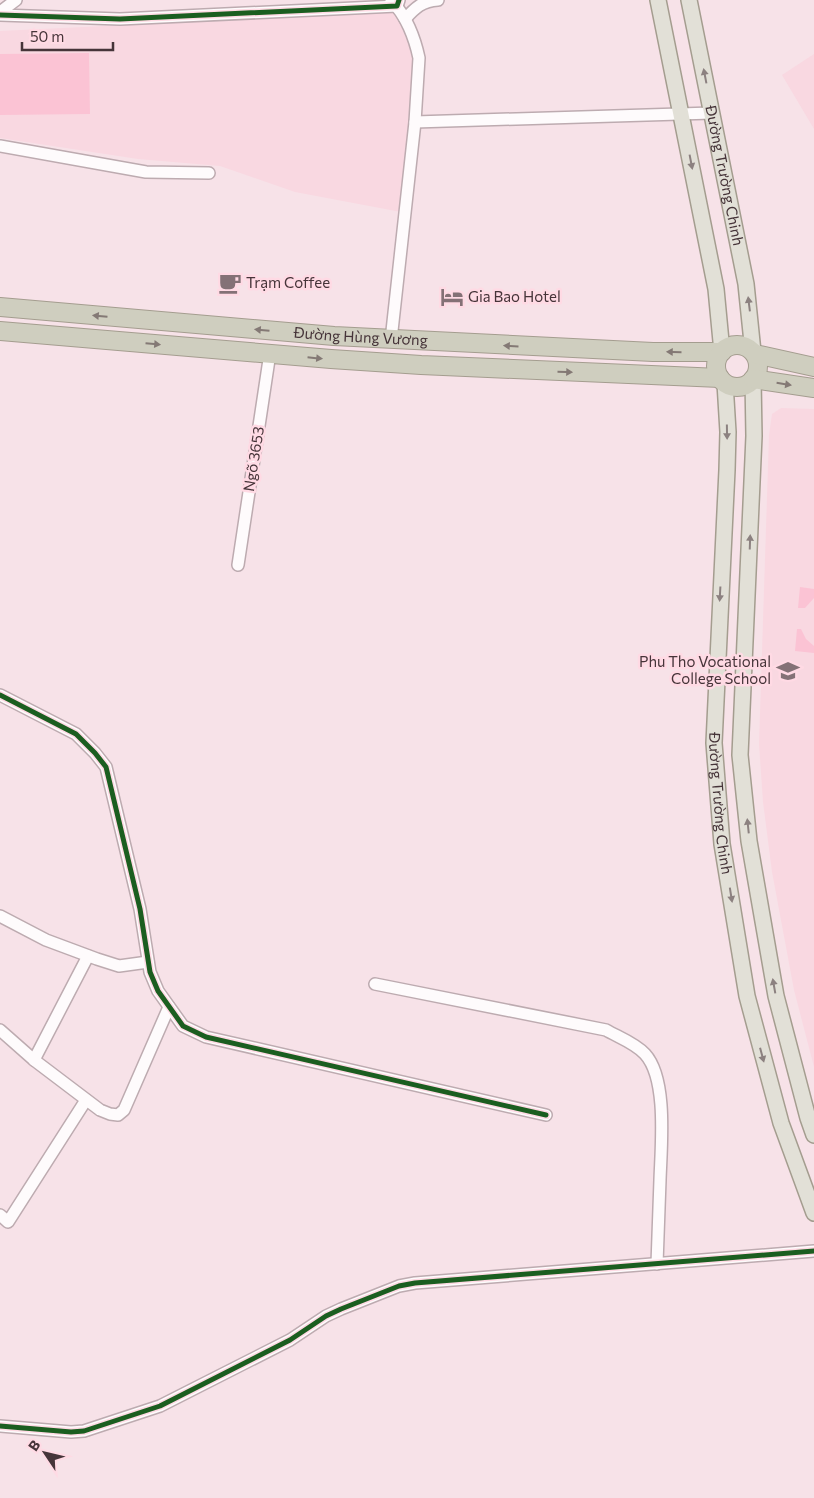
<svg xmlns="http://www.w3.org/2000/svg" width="814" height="1498" font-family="Commissioner,sans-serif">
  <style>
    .built { fill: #f9d8e1 }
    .green { fill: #fbc3d4 }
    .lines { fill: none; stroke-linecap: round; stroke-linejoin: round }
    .minor-casing { stroke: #bdabb0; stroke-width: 14 }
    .major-casing { stroke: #a49d8f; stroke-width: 18 }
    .highway-casing { stroke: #a49d8f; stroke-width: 20 }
    .minor { stroke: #fefbfc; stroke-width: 11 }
    .major { stroke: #e2e0d7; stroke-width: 15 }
    .highway { stroke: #cfcebf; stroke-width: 18 }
    .cycleway-casing { stroke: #ffdae4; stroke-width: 8 }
    .cycleway { stroke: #1b5e20; stroke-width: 5 }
    .oneway { fill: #8c8180 }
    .oneway2 { fill: #847975 }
    .labels { text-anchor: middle; stroke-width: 5; stroke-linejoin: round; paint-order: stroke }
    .street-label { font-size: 15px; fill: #463439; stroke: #ffdae4 }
    .poi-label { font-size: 15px; fill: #463439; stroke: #ffdae4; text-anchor: start }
  </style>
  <rect width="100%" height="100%" fill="#f7e2e8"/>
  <g class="built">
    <polygon points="395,12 415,59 401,212 295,192 220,166 138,159 0,138 0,31"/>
    <polygon points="814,54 814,129 782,75"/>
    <polygon points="781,408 814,409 814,1067 794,990 772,872 763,802 759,744 769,435 772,414"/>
  </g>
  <g class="green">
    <polygon points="89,53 90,114 0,115 0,54"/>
    <polygon points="800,587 814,589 814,598 805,608 798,608"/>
    <polygon points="797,629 801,629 806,639 814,646 814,653 795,651"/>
  </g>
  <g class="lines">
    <defs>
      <g id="minor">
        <path d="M391,1c15,13 24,38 28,57l-4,64 -24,218"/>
        <polyline points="0,12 16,0"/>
        <polyline points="0,15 120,19 397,6 399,0"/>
        <path d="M405,19c10,-11 17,-18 33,-19"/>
        <polyline points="415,122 712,113"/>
        <polyline points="0,146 146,172 209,173"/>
        <polyline points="238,565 270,353"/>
        <polyline points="0,695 76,734 95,753 106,767 140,909 150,972 158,991 183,1026 206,1037 546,1115"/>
        <polyline points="0,916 46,940 97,959 119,966 148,962"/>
        <path d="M375,984l231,46c12,7 29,13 39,24 23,25 16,93 15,126 -1,28 -2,56 -3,84"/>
        <polyline points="0,1030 34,1060 100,1110 110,1114 118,1115 124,1110 169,1007"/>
        <polyline points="34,1060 88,956"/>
        <polyline points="0,1215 8,1222 86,1100"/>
        <polyline points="0,1426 71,1432 84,1431 160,1406 290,1340 326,1316 341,1309 399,1286 415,1283 814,1251"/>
      </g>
      <g id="major">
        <polyline points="658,0 716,289 722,352"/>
        <path id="s1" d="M689,0l57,284 7,68"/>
        <polyline points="753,379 754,436 740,755 749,841 776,996 808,1118 814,1135"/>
        <path id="s2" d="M725,383l3,49 -1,38 -13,273 8,101 25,152 34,127 33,90"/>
      </g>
      <g id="highway">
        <path id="s3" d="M0,307l334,29 319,16h69"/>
        <polyline points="0,331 331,359 421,365 720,378"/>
        <circle cx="737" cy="366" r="21"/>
        <polyline points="755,354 814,367"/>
        <polyline points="753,379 814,388"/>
      </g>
    </defs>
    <use href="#minor" class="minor-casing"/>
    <use href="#major" class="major-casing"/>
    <use href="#highway" class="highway-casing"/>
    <use href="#minor" class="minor"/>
    <use href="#major" class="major"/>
    <use href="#highway" class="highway"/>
    <defs>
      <g id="cycleway">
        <polyline points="0,15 120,19 397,6 399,0"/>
        <polyline points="0,695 76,734 95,753 106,767 140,909 150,972 158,991 183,1026 206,1037 546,1115"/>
        <polyline points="0,1426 71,1432 84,1431 160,1406 290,1340 326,1316 341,1309 399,1286 415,1283 814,1251"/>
      </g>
    </defs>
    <use href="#cycleway" class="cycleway-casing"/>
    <use href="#cycleway" class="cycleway"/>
  </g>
  <defs><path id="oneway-solid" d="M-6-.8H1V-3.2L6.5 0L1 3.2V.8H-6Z" transform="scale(1.25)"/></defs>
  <g class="oneway">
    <use href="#oneway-solid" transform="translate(705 76) rotate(-101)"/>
    <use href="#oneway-solid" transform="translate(691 162) rotate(79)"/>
    <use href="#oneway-solid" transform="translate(749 304) rotate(-97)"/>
    <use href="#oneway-solid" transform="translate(727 432) rotate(89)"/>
    <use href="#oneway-solid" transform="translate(750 542) rotate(-88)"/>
    <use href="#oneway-solid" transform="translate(720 594) rotate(93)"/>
    <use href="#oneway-solid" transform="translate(748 826) rotate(-96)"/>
    <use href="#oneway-solid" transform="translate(731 895) rotate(81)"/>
    <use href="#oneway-solid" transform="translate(774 986) rotate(-100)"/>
    <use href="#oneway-solid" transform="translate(762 1055) rotate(75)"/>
  </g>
  <g class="oneway2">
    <use href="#oneway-solid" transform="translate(100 316) rotate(-175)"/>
    <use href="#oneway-solid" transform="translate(262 330) rotate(-175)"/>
    <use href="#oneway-solid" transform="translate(153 344) rotate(5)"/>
    <use href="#oneway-solid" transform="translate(511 346) rotate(-177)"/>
    <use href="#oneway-solid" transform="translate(674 352) rotate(-179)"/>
    <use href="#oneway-solid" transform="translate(315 358) rotate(6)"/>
    <use href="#oneway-solid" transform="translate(565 372) rotate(2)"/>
    <use href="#oneway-solid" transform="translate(784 384) rotate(9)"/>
  </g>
  <defs>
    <symbol id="cafe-bare" viewBox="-9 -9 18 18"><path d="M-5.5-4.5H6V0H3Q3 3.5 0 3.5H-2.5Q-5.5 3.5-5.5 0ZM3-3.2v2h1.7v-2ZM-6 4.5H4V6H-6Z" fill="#847176" stroke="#ffdae4" stroke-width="2.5" paint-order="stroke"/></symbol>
    <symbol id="hotel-bare" viewBox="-9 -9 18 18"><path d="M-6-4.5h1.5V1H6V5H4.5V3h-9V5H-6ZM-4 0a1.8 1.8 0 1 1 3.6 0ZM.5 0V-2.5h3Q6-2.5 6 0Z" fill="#847176" stroke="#ffdae4" stroke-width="2.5" paint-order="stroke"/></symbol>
    <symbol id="university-bare" viewBox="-9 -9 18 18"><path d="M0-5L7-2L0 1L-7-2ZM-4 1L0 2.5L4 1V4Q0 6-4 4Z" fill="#847176" stroke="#ffdae4" stroke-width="2.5" paint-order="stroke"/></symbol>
  </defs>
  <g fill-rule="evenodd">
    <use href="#cafe-bare" x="214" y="267" width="32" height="32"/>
    <use href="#hotel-bare" x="436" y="281" width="32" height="32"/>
    <use href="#university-bare" x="772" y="655" width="32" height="32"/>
  </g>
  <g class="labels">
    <g class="street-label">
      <text dy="5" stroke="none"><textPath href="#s1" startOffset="179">Đường Trường Chinh</textPath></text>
      <text dy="5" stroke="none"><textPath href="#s3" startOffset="362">Đường Hùng Vương</textPath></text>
      <text transform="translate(254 459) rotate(-81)" y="5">Ngõ 3653</text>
      <text dy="5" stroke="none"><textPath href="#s2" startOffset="421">Đường Trường Chinh</textPath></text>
    </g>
    <g class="poi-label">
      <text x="246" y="288">Trạm Coffee</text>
      <text x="468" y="302">Gia Bao Hotel</text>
      <text x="771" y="667" text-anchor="end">Phu Tho Vocational<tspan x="771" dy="17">College School</tspan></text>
    </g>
  </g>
  <g transform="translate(45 1453) rotate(305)" stroke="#ffdae4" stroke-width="4" paint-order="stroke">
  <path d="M0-4L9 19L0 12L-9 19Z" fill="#463439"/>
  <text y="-8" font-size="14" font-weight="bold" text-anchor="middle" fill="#463439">B</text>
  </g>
  <path d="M22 42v8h91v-8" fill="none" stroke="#463439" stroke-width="2.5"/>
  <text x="30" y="42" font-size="15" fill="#463439" stroke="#ffdae4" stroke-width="4" paint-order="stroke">50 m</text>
</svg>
